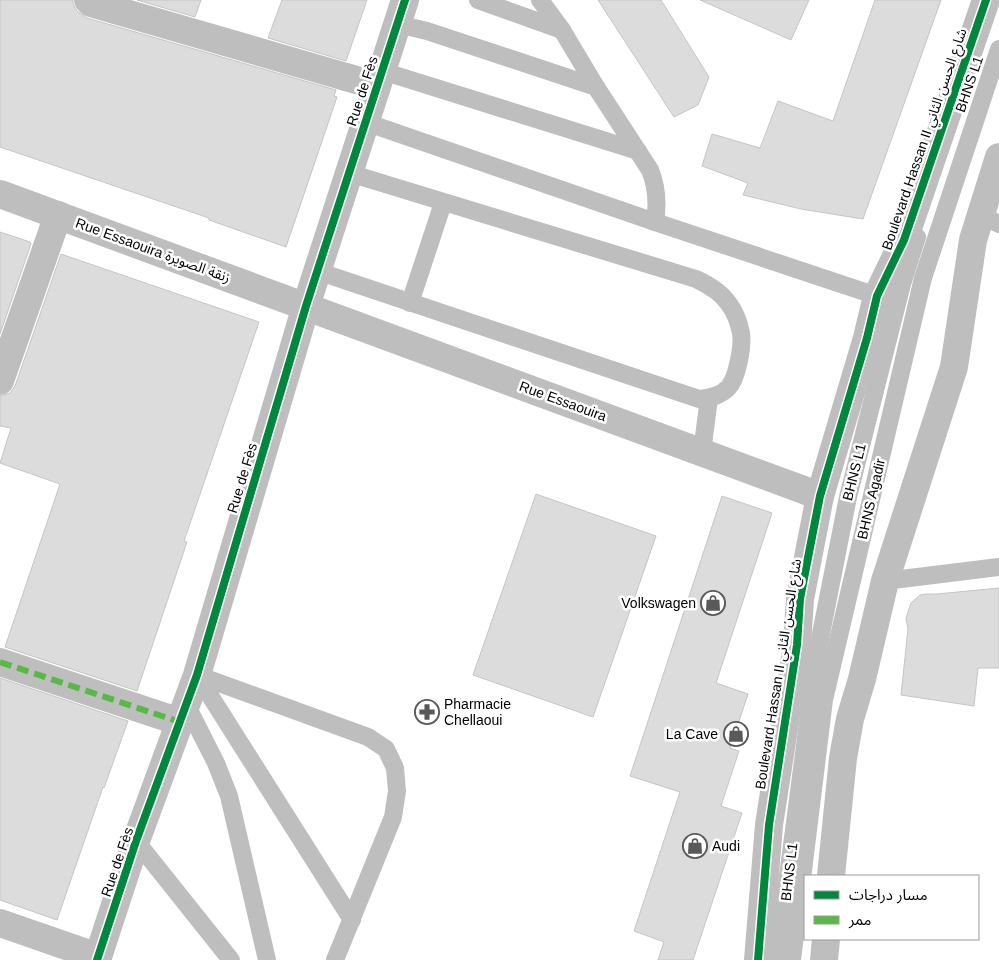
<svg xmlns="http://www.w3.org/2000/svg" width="999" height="960" font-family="Arial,'Noto Sans Arabic',sans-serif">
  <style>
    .building { fill: #dcdcdc; stroke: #c5c5c5 }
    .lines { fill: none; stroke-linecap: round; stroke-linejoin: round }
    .service { stroke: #bebebe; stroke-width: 18 }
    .minor { stroke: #bebebe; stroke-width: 28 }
    .tertiary { stroke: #bebebe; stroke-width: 28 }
    .quiet { stroke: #58b947; stroke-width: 6; stroke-dasharray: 12 6; stroke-linecap: butt }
    .cycleway-casing { stroke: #fff; stroke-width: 11 }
    .cycleway { stroke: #00873e; stroke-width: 8 }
    .labels { text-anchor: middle; stroke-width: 5; stroke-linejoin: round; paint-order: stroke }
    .street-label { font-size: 14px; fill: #000; stroke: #fff }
    .poi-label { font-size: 14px; fill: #000; stroke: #fff; text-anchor: end }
  </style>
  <rect width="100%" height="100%" fill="#fff"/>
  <g class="building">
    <polygon points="0,0 73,0 73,4 77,11 87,18 336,90 334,96 337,97 286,247 209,220 209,218 0,147"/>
    <polygon points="137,0 201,0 195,17"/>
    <polygon points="282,0 367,0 346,61 268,38"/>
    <polygon points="598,0 661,0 709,77 698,105 674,117"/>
    <polygon points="700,0 809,0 791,40"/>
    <polygon points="875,0 941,0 863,219 801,209 743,195 748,183 702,166 712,134 760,148 778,101 833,121"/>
    <polygon points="0,232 30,242 31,244 0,334"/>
    <polygon points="61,254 259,322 184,541 187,542 137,691 5,647 60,484 0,463 11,428 0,426 0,396 10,393 15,386"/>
    <polygon points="536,494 656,536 593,717 473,675"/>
    <polygon points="722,496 772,513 716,683 748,694 730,748 739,751 721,806 742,813 693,960 658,960 664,942 634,931 680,792 630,776"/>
    <polygon points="999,588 999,668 978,668 974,706 901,695 908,629 906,618 911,603 920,595 927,594 937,594"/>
    <polygon points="0,678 128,721 104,788 103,787 57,920 0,900"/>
  </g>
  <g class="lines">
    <g class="service">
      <polyline points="478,0 562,30"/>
      <path d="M540,0l22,30 34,57 54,83c7,17 8,33 5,52"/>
      <polyline points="397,24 427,31 596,87"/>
      <polyline points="382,71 638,151"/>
      <polyline points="365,122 655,222 877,296"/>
      <polyline points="981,215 999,224"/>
      <path d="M317,271l382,128c11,-1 21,-3 29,-11 9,-9 15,-42 13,-55 -2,-10 -6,-21 -12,-29 -8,-12 -20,-19 -33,-25l-347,-106"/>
      <polyline points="410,303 443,203"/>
      <polyline points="702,452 709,398"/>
      <polyline points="885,581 999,567"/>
      <polyline points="197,675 368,737 386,749 395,768 397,791 393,817 335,960"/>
      <polyline points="197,675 352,920"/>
      <polyline points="186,704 216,763 229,796 267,960"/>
      <polyline points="136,841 231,960"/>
      <polyline points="777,960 817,654 848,497 902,284 917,237"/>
      <polyline points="792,960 824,700 923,278 999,49"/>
    </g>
    <g class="minor">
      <polyline points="88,0 91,3 377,86"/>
      <polyline points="0,194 820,496"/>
      <polyline points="0,381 58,215"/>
      <polyline points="0,662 180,722"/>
      <polyline points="0,923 98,957"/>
    </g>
    <g class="tertiary">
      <polyline points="831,876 843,758 850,719 862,679 885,581 954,367 973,240 999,157"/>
      <polyline points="97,960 136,841 197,675 306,306 405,0"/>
      <polyline points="758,960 769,825 797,645 800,599 820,496 867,338 877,296 904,240 986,0"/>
      <polyline points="824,960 826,939"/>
    </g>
    <polyline class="quiet" points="0,662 180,722"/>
    <defs>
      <g id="cycleway">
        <polyline points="97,960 136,841 197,675 306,306 405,0"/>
        <polyline points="758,960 769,825 797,645 800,599 820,496 867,338 877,296 904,240 986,0"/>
      </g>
    </defs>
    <use href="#cycleway" class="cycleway-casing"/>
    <use href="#cycleway" class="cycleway"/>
  </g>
  <defs>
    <symbol id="shop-ring" viewBox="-11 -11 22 22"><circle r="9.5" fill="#fff" stroke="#595959" stroke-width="1.5"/><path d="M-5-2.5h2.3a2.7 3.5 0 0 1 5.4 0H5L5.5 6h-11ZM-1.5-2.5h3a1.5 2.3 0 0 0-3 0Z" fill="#595959"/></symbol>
    <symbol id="pharmacy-ring" viewBox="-11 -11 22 22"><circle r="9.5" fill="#fff" stroke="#595959" stroke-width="1.5"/><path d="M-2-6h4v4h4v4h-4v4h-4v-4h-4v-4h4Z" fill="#595959"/></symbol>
  </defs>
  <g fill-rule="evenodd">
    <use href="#shop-ring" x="699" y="589" width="28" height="28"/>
    <use href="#pharmacy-ring" x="413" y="698" width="28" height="28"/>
    <use href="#shop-ring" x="722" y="720" width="28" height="28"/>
    <use href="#shop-ring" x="681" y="832" width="28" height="28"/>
  </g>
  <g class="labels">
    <g class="street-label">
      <text transform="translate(969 84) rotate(-71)" y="5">BHNS L1</text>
      <text transform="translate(362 91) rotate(-72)" y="5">Rue de Fès</text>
      <text transform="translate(924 139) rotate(-71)" y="5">Boulevard Hassan II شارع الحسن الثاني</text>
      <text transform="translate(153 250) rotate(20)" y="5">Rue Essaouira زنقة الصويرة</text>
      <text transform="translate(563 401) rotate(20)" y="5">Rue Essaouira</text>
      <text transform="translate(854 472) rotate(-76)" y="5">BHNS L1</text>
      <text transform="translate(242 478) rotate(-73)" y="5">Rue de Fès</text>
      <text transform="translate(871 499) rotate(-77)" y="5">BHNS Agadir</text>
      <text transform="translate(778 674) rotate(-81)" y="5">Boulevard Hassan II شارع الحسن الثاني</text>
      <text transform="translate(117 862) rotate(-71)" y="5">Rue de Fès</text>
      <text transform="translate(789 872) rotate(-83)" y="5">BHNS L1</text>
    </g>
    <g class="poi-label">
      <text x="696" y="608">Volkswagen</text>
      <text x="444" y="709" text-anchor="start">Pharmacie<tspan x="444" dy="16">Chellaoui</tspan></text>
      <text x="718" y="739">La Cave</text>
      <text x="712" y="851" text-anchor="start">Audi</text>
    </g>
  </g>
  <rect x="804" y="875" width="175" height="65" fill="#ffffff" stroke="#999999"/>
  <rect x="814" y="891" width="25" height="8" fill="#00873e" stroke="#999999"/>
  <text x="849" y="900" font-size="15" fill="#000000">مسار دراجات</text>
  <rect x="814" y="916" width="25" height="8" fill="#58b947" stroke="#999999"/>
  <text x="849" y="925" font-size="15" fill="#000000">ممر</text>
</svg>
